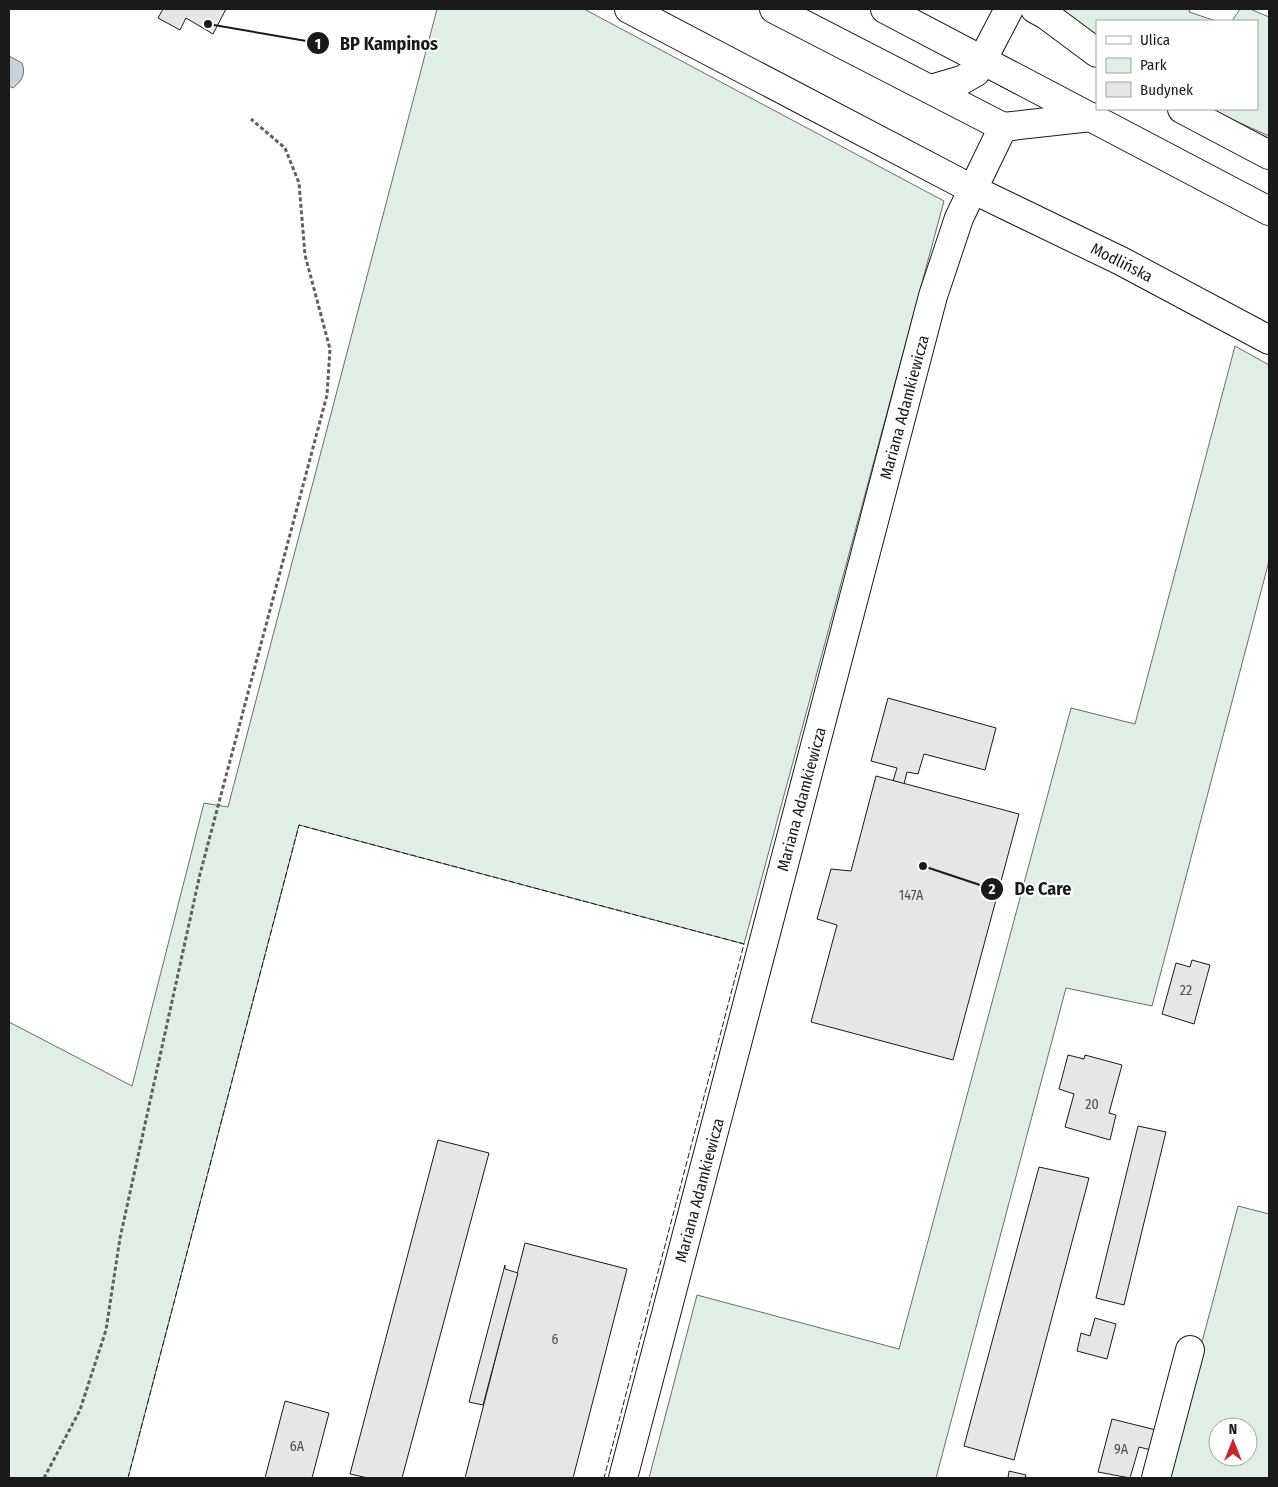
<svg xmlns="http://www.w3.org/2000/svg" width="1278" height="1487" font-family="'Fira Sans Condensed',sans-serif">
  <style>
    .green { fill: #e0efe3; stroke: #6a6a6a; fill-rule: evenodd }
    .water { fill: #c6d2dc; stroke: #6a6a6a }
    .building { fill: #e6e6e6; stroke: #1a1a1a }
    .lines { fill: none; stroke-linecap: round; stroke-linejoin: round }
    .minor-casing { stroke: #1a1a1a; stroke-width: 30 }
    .highway-casing { stroke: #1a1a1a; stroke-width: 30 }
    .path { stroke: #5f5f5f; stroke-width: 3; stroke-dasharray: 4 2.5; stroke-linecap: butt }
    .minor { stroke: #fff; stroke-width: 28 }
    .highway { stroke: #fff; stroke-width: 28 }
    .fence { stroke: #1a1a1a; stroke-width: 1; stroke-dasharray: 6 2.5; stroke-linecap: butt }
    .labels { text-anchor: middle; stroke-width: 4; stroke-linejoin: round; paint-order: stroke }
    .number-label { font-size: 14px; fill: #4d4d4d }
    .street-label { font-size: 16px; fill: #1a1a1a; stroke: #fff }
    .leader { fill: none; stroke: #1a1a1a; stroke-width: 2 }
    .callout-dot { fill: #1a1a1a; stroke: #fff; stroke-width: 2 }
    .mark-label { font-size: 15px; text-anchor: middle; font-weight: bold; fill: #fff }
    .callout-label { font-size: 18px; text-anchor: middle; font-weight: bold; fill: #1a1a1a; stroke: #fff; stroke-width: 4; stroke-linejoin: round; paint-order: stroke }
  </style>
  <rect width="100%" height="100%" fill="#fff"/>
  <g class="green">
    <polygon points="437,9 584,9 944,201 744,944 299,825 128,1478 9,1478 9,1022 132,1086 204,803 228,807"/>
    <polygon points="1061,9 1190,9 1189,12 1216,21 1097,21 1097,37"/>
    <polygon points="1240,9 1250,9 1269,17 1269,136 1209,109 1257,109 1257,21 1232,21"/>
    <polygon points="1235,346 1269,365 1269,561 1152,1006 1066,988 936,1478 649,1478 697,1295 899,1349 1071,708 1135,724"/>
    <path d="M1238,1206l31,8v264h-103zM1218,1427h30v30h-30z"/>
  </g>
  <path class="water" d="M9,56l13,7c4,11 0,18 -9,25l-4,-2z"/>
  <g class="building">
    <polygon points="163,9 226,9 213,34 186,18 180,30 158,18"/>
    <polygon points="888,698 996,728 985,770 924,754 918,774 907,772 904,784 893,781 897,768 871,761"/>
    <polygon points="876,776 1019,814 953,1060 811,1022 837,925 817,919 831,869 851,871"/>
    <polygon points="1192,960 1210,965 1194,1024 1162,1014 1176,963 1190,967"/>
    <polygon points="1068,1055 1084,1059 1085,1055 1122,1065 1109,1113 1116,1115 1110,1140 1065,1127 1074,1094 1059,1089"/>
    <polygon points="1138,1126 1166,1132 1124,1305 1096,1298"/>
    <polygon points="438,1140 489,1153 402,1478 368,1478 350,1474"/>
    <polygon points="1039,1167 1089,1178 1014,1460 964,1446"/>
    <polygon points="525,1243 627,1269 573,1478 465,1478"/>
    <polygon points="505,1265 505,1269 518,1273 483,1405 469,1402"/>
    <polygon points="1095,1318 1116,1324 1107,1359 1077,1351 1081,1333 1090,1336"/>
    <polygon points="285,1401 329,1413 312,1478 265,1478"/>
    <polygon points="1112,1419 1156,1430 1151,1450 1139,1447 1130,1478 1098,1472"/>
    <polygon points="1009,1471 1026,1475 1025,1478 1008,1478"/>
  </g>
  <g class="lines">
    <defs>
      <g id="minor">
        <polyline points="629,9 972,189 1121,261 1269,340"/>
        <polyline points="931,89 962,80 976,72 1009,9"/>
        <polyline points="623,1478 933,296 959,218 1003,127"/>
        <polyline points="1156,1478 1190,1350"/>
      </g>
      <g id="highway">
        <polyline points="774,9 1003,127 1091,117"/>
        <polyline points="885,9 1269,211"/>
        <polyline points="1035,9 1046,15 1097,53"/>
        <polyline points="1182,109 1269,155"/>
      </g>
    </defs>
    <use href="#minor" class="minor-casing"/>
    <use href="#highway" class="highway-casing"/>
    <polyline class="path" points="44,1478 80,1410 106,1330 120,1238 200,874 327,395 330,349 305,255 299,183 285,148 251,119"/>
    <use href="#minor" class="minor"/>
    <use href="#highway" class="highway"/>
    <polyline class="fence" points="128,1478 299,825 744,944 604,1478"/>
  </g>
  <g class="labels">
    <g class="number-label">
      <text x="911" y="900">147A</text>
      <text x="1186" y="995">22</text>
      <text x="1092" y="1109">20</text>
      <text x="555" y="1344">6</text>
      <text x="297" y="1451">6A</text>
      <text x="1121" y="1454">9A</text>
    </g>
    <g class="street-label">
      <text transform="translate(1122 262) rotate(27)" y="6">Modlińska</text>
      <text transform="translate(904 407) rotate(-75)" y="6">Mariana Adamkiewicza</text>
      <text transform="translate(801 799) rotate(-75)" y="6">Mariana Adamkiewicza</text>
      <text transform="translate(699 1190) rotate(-75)" y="6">Mariana Adamkiewicza</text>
    </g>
  </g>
  <path class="leader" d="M208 24L318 43M923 866L992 889"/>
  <g class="callout-dot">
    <circle cx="208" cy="24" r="5"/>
    <circle cx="923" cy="866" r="5"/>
    <circle cx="318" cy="43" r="12"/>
    <circle cx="992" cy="889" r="12"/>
  </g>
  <g class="mark-label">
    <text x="318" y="49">1</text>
    <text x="992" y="894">2</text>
  </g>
  <g class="callout-label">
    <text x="389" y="50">BP Kampinos</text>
    <text x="1043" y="895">De Care</text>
  </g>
  <rect width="1278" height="1487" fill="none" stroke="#1a1a1a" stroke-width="20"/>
  <rect x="1096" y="20" width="162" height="90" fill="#ffffff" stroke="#a3a3a3"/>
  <rect x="1106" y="36" width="25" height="8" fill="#ffffff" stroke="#a3a3a3"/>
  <text x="1140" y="45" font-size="15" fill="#1a1a1a">Ulica</text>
  <rect x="1106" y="58" width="25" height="15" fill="#e0efe3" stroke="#a3a3a3"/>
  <text x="1140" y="70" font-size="15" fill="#1a1a1a">Park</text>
  <rect x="1106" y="82" width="25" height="15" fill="#e6e6e6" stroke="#a3a3a3"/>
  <text x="1140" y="95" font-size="15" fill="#1a1a1a">Budynek</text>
  <g transform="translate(1233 1442)"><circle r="24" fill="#ffffff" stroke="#a3a3a3"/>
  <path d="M0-4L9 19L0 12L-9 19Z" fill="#c62828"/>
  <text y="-8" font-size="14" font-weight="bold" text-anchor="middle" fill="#1a1a1a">N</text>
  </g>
</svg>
